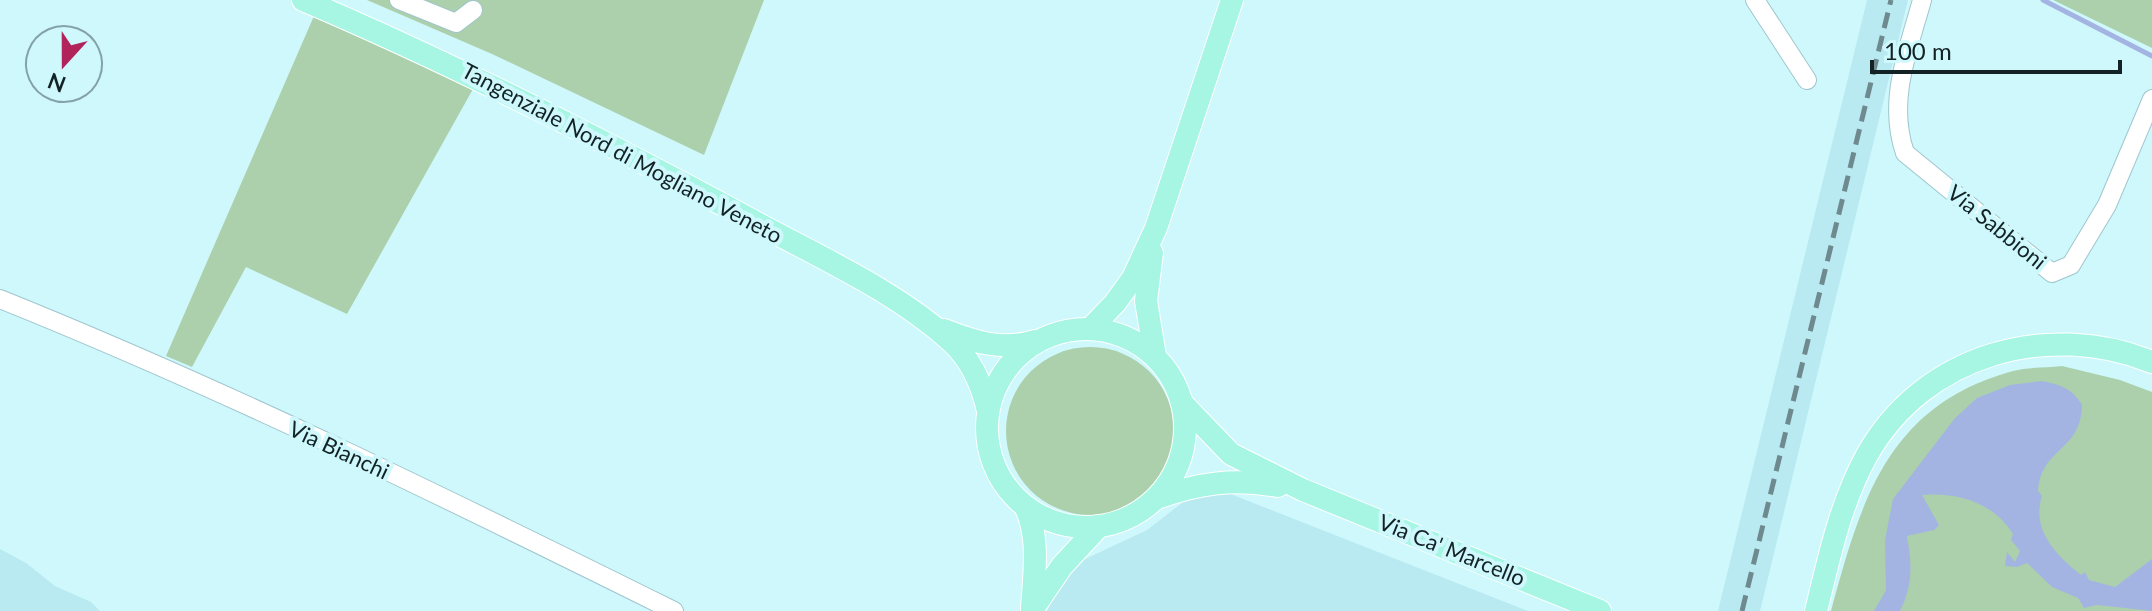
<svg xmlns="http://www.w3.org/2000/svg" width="2152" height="611" font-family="Lato,sans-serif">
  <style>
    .built { fill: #b9eaf1 }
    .green { fill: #acd0ac }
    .water { fill: #a4b4e2 }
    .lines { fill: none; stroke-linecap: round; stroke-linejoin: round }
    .stream { stroke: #a4b4e2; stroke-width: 5 }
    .minor-casing { stroke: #9fc6cc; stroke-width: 20 }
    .major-casing { stroke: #fff; stroke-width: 24 }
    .minor { stroke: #fff; stroke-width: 18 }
    .major { stroke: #a7f6e4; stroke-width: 22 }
    .rail { stroke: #6e8a8e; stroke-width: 5; stroke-dasharray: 16 8; stroke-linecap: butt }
    .labels { text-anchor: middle; stroke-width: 8; stroke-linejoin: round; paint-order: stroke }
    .street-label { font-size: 22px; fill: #132325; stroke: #cff8fd }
  </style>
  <rect width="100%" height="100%" fill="#cff8fd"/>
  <g class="built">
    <polygon points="1867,0 1908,0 1760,611 1718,611"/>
    <polygon points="1228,493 1528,611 1047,611 1061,581 1081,561 1147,530 1191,496"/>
    <polygon points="0,549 26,563 55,586 91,602 100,611 0,611"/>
  </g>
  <g class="green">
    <polygon points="367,0 764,0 704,155 492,54"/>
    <polygon points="2053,0 2152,0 2152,48"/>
    <polygon points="314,16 473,89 347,314 246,267 192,367 166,356"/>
    <circle cx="1090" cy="431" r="84"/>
    <path d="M2062,366l58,14 32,12v219h-321c30,-111 57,-206 182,-240 15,-4 33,-3 49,-5z"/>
  </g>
  <path class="water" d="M2042,381c19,4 30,7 40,24 -1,47 -40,41 -44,86l4,5c-11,34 14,59 39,79l4,-3 4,8 26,7 37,-28v52l-55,-6 -13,3 -6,-10 -26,-11 -25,-24 -10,4 -12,-1 2,-14 8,10 5,-11 -9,-11 2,-6c-20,-32 -56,-42 -91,-39l17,30 -5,5 -27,6c5,28 6,49 -7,75h-26l12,-21 -1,-50 8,-41 62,-81 22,-20 33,-13z"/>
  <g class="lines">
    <polyline class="stream" points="2043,0 2152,56"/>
    <defs>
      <g id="minor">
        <polyline points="399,0 456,23 473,10"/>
        <polyline points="1755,0 1807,80"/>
        <path d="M1922,0c-14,51 -35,101 -17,153l147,120 19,-8 36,-60 45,-106"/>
        <path d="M0,299c229,92 452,202 674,312"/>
      </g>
      <g id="major">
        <path d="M303,0c155,66 304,142 452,222 66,36 141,69 197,120 20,19 30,42 36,69"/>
        <polyline points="1152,253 1146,301 1155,356"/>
        <circle cx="1086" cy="428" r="99"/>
        <polyline points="1090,329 1115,303 1133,278 1156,228 1232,0"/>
        <path d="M944,330c30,12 59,21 91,11"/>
        <polyline points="1183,404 1231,454 1303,490 1600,611"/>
        <path d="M1157,498c42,-15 77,-20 121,-12"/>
        <path d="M1026,508c14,32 8,66 6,101"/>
        <polyline points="1032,610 1062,566 1099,526"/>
        <path d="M1816,611c13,-53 24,-107 51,-156 57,-101 181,-135 285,-93"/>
      </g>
    </defs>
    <use href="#minor" class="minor-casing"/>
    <use href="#major" class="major-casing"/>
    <use href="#minor" class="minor"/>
    <use href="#major" class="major"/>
    <polyline class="rail" points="1742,611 1891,0"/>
  </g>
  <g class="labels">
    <g class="street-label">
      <text transform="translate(622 153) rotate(28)" y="8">Tangenziale Nord di Mogliano Veneto</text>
      <text transform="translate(1997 227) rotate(39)" y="8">Via Sabbioni</text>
      <text transform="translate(339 450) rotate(25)" y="8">Via Bianchi</text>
      <text transform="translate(1452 550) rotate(22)" y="8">Via Ca' Marcello</text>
    </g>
  </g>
  <g transform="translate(64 64) rotate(201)"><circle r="38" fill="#cff8fd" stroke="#84a3a7" stroke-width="2"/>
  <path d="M0-6L14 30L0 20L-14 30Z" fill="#b1235b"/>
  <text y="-12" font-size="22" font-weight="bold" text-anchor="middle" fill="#132325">N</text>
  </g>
  <path d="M1872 60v12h248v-12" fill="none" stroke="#132325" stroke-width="4"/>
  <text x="1884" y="60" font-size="24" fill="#132325" stroke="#cff8fd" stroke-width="6" paint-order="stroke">100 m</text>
</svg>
